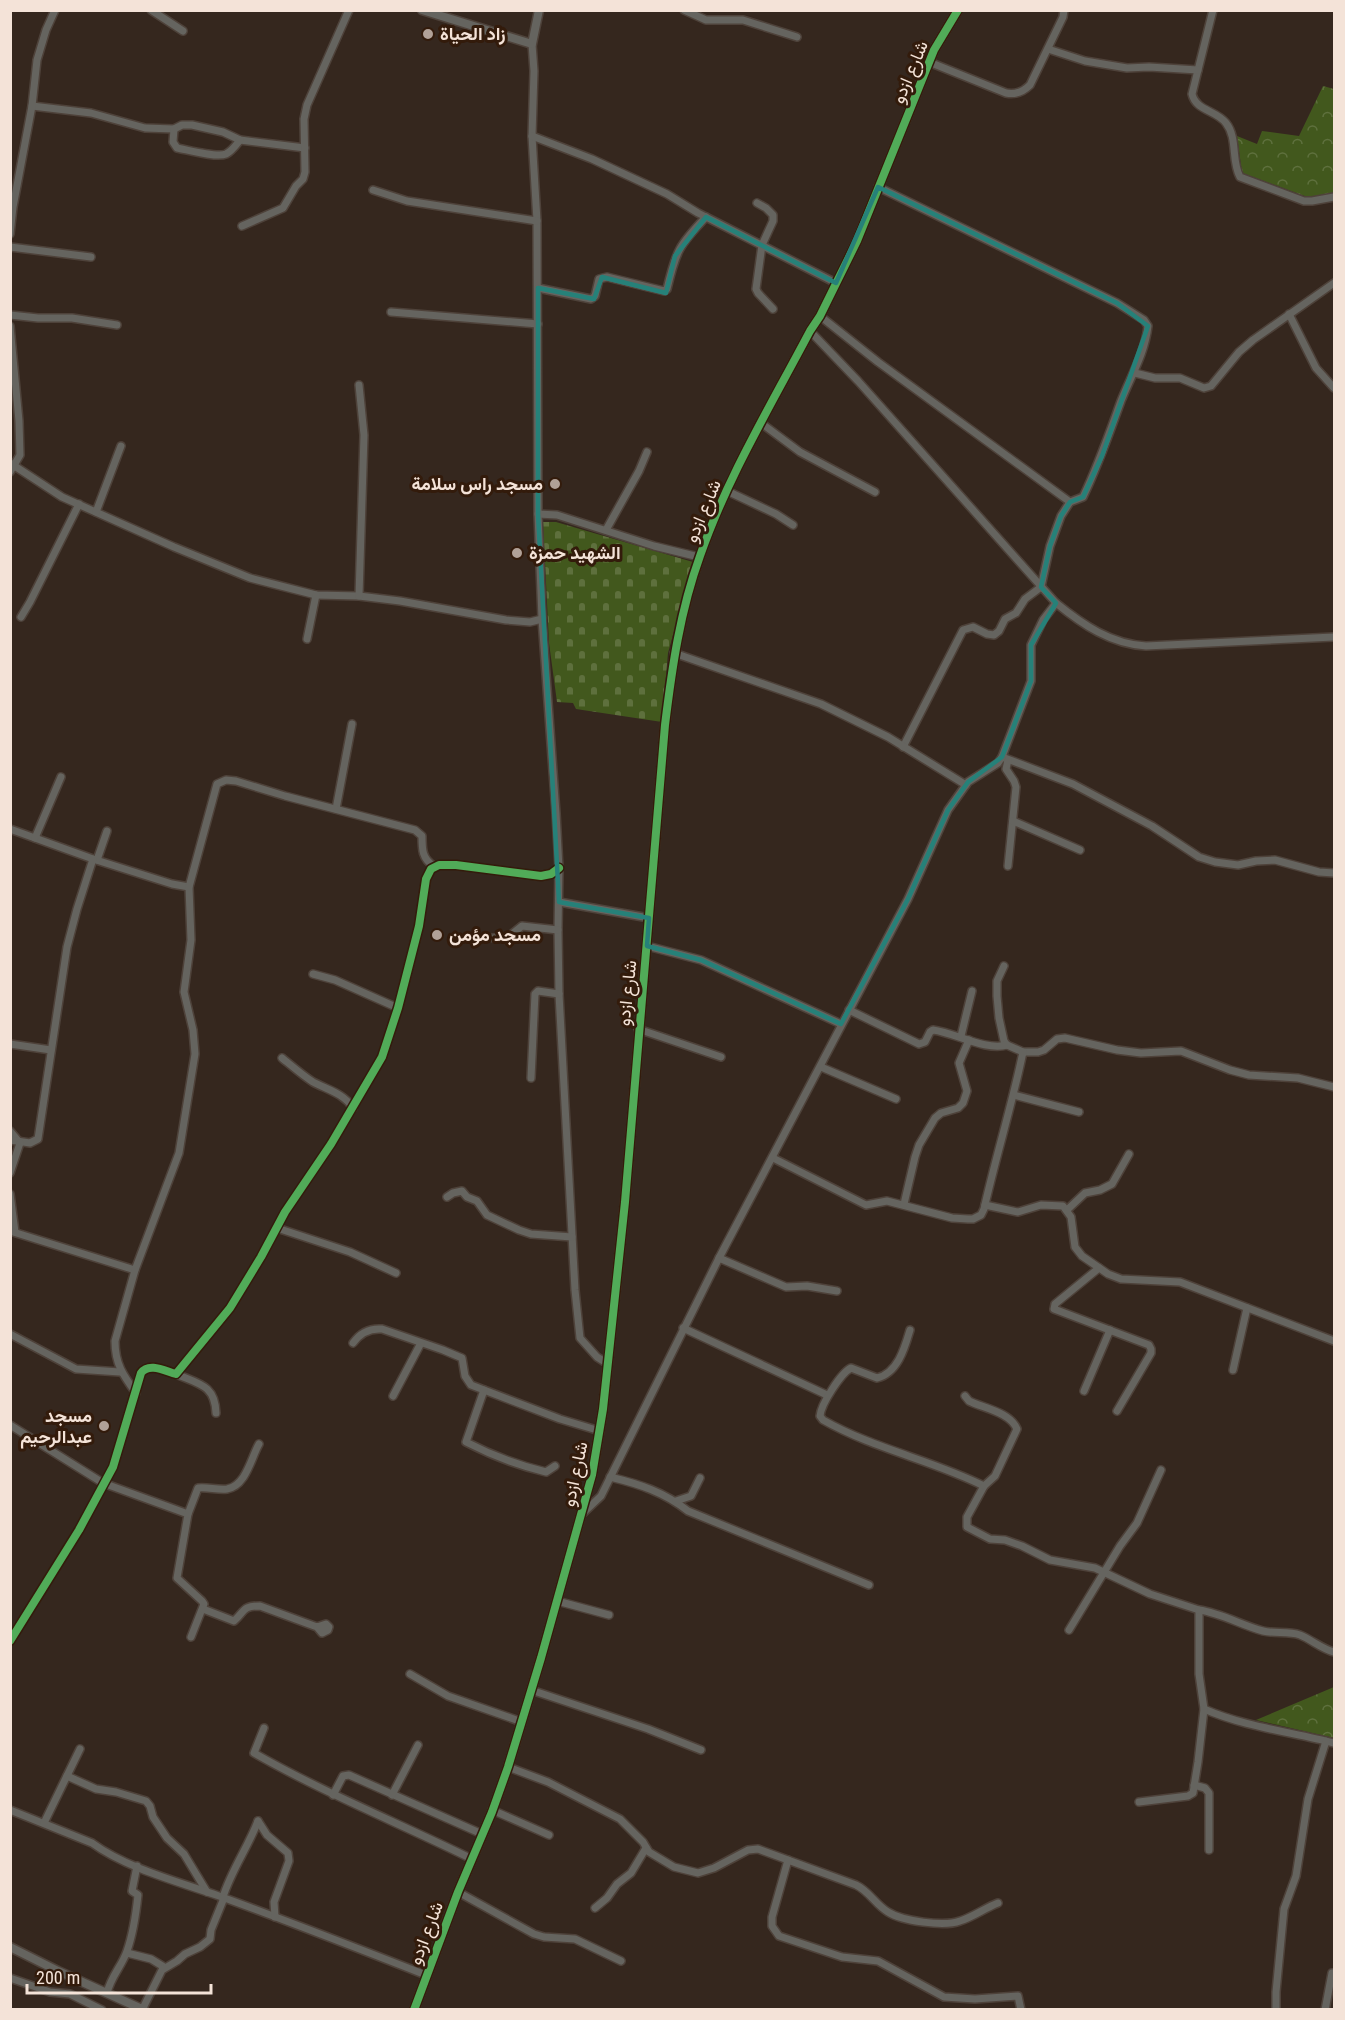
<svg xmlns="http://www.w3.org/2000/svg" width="1345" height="2020" font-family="'Roboto Condensed',Vazirmatn,sans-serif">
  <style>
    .forest { fill: url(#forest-crowns) }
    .cemetery { fill: url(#cemetery-stones) }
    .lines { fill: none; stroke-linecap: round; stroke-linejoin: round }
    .minor-casing { stroke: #4e423a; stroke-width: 10 }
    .tertiary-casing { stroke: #4e423a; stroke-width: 11 }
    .minor { stroke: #65645f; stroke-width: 7 }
    .tertiary { stroke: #65645f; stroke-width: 8 }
    .cycleway-casing { stroke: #331b0b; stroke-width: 11 }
    .cycleway { stroke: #51ab58; stroke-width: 8 }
    .marked { fill: none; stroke: #268179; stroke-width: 4.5; stroke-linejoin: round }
    .poi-dot { fill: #b1a197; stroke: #331b0b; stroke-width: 2 }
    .labels { text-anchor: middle; stroke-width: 6; stroke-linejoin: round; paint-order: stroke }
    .poi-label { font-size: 18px; font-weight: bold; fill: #f4e3d8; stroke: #331b0b; text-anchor: start }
    .street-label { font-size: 18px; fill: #f4e3d8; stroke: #331b0b }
  </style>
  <defs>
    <pattern id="forest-crowns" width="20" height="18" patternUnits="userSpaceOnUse" patternTransform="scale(1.5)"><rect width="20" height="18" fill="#42581d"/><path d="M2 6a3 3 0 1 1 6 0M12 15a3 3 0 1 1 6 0" fill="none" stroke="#5e703d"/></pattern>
    <pattern id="cemetery-stones" width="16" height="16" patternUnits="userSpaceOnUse" patternTransform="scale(1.5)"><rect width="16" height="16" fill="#42581d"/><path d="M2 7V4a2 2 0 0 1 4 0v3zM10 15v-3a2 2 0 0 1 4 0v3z" fill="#5e703d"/></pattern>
  </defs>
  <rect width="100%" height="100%" fill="#35271e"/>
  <g class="forest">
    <polygon points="1323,86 1334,89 1334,193 1310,198 1242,173 1237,136 1257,144 1262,131 1299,136"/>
    <polygon points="1334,1687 1334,1738 1256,1720"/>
  </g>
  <polygon class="cemetery" points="543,522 556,522 693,562 668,653 662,722 576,709 573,703 557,702 549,643"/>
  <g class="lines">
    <defs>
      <g id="minor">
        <polyline points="151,10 183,31"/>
        <polyline points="684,10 706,20 743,20 797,37"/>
        <path d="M1213,10l-21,84c4,17 24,16 34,29 12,15 5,38 14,54l64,24h8l22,-4"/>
        <polyline points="532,44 534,71 532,136 537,221 538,514 542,619 556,813 559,868 558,930 559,994 575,1290 580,1338 597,1357 608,1364"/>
        <polyline points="1048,49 1085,61 1127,68 1149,67 1198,70"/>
        <path d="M929,62l77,31c10,2 17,-1 24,-8l33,-68 1,-7"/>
        <polyline points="32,106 91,113 145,128 174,129 182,125 192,125 223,132 240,140 305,148"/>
        <path d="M174,129l-1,13 4,6c11,2 40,10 49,6 6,-3 10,-9 14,-14"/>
        <polyline points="532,136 592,159 667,194 698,213 836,283"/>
        <path d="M878,187l239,116 27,17 4,6c-3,27 -17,50 -27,75 -12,33 -23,65 -38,96l-13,5 -9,14 -11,30 -9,41 -16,12 -9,14 -11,6 -6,12 -5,4 -7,-1 -14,-7 -10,3 -60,117"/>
        <polyline points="373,190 407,201 537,221"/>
        <polyline points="757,203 766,208 773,215 773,221 762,245 756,289 758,293 773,309"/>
        <polyline points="242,226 283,208 296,186 303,179 305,172 304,119 307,105 349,10"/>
        <polyline points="10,234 13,207 32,106 37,60 46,30 55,10"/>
        <polyline points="10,247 91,257"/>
        <path d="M538,288l53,11 4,-3 4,-17 8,-2 57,14 3,-2c9,-38 12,-44 39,-72"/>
        <polyline points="391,312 538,324"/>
        <polyline points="1289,314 1316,368 1334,388"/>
        <polyline points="10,315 38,318 72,318 117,325"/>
        <polyline points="820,316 878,362 1070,502"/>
        <polyline points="10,326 19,421 20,455 10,472"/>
        <path d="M810,331l48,50 198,222c27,22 55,41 90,43l188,-9"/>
        <polyline points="1135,373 1155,378 1180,378 1204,388 1211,386 1239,352 1253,340 1334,283"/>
        <polyline points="761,423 800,452 875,492"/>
        <polyline points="10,463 62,497 174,547 250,578 316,595 359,596 400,601 506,620 530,622 542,619"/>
        <polyline points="727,491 776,514 793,525"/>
        <polyline points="96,512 121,446"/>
        <polyline points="538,514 557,515 654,546 699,557"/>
        <polyline points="606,530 639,471 647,452"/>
        <polyline points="359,596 364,435 359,385"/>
        <polyline points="21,617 30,602 79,504"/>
        <polyline points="307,639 316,595"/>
        <polyline points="674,653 821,704 888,737 966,785"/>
        <polyline points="1002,757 1073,784 1152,826 1199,857 1215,862 1238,865 1256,861 1275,860 1319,872 1334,873"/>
        <polyline points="1008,760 1006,769 1014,781 1016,787 1008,866"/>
        <polyline points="336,809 352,724"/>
        <polyline points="1013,821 1080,850"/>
        <polyline points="10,829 93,859 172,884 189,887"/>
        <polyline points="35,838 61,777"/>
        <polyline points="97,860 107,831"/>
        <polyline points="559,902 649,918"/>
        <polyline points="493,938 507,938 522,926 558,930"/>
        <polyline points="647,946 701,960 841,1024"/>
        <polyline points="1004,966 997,981 997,996 999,1018 1004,1041 1007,1045 1023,1052 1038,1052 1044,1050 1057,1039 1065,1038 1117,1050 1141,1053 1181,1051 1230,1070 1249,1075 1298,1078 1334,1087"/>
        <polyline points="313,974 335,980 398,1008"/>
        <path d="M849,1010l70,34 6,-2 5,-10 3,-2c23,3 52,21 74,15"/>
        <polyline points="638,1029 721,1057"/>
        <polyline points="961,1036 972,991"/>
        <polyline points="10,1044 51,1050"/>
        <path d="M282,1058c10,8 20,17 31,24 15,8 30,11 40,26"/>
        <polyline points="821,1067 896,1099"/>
        <polyline points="531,1078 535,994 538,991 559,994"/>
        <polyline points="1014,1095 1079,1112"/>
        <polyline points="10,1131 20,1143"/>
        <polyline points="10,1140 30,1143 38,1139 67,947 77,909 93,859"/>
        <path d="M773,1158l93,47 21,-4 65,17 16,1h5l8,-4 3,-6c12,-53 28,-104 39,-157"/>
        <polyline points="10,1173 20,1143"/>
        <polyline points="10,1194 15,1232"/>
        <polyline points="447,1197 453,1193 462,1191 467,1197 477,1201 487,1215 519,1230 531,1234 572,1237"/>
        <polyline points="904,1204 915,1157 919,1145 935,1118 941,1113 958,1108 963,1103 967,1091 959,1063 969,1040"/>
        <polyline points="985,1205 1018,1212 1041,1205 1063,1206 1071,1217 1075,1247 1082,1256 1108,1274 1121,1279 1180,1282 1334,1341"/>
        <polyline points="1067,1210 1085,1193 1100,1190 1112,1184 1129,1154"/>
        <polyline points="277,1228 350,1252 396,1273"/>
        <polyline points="10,1231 135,1270"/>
        <polyline points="719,1258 786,1287 807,1286 837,1291"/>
        <polyline points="1099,1268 1055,1304 1054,1309 1149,1345 1151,1349 1151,1353 1117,1411"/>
        <polyline points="683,1328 827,1395"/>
        <path d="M910,1330c-5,17 -12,43 -33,48l-26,-10c-10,5 -30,36 -31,48l3,4c51,29 109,40 161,66l-17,31v10l23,12 15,1 17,6 28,14 45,8 55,26 49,16v64l5,35c41,18 88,23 130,34"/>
        <polyline points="10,1334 76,1369 120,1372"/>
        <path d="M353,1343c7,-10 16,-15 29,-14l61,21 19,8 3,18 6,9 89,34 40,12"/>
        <polyline points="1233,1370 1247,1308"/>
        <path d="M176,1374c23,10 39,11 40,39"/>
        <path d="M484,1390l-18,52c27,14 50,23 80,30l9,-6"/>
        <polyline points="1084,1391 1110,1330"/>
        <path d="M136,1393c-13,-18 -21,-29 -21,-52l20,-71 44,-117 16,-99 -2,-24 -9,-38 7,-52 -2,-53 28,-103 9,-4 10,1 49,15 130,34 7,6c0,13 0,23 12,30"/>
        <polyline points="393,1396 421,1343"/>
        <path d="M965,1396l4,5c14,7 41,11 48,28l-22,47 -11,10"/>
        <polyline points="10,1425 103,1483 188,1514 177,1578 202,1601 204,1604 191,1637"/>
        <path d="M610,1477c29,7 54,15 78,34l181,74"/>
        <polyline points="676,1501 691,1496 700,1478"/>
        <path d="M188,1514l10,-26c10,-1 19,2 29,1 19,-3 24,-31 32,-45"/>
        <polyline points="582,1514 601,1496 719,1258 908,899 948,810 968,782 998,763 1002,757 1031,681 1031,645 1043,620 1056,603"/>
        <polyline points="557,1601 609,1615"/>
        <path d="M203,1609l31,12c11,-10 8,-15 26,-15l57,21 9,-3 3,3 -1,3 -6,3 -5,-6"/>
        <path d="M1199,1610c22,3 42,15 64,21 12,3 25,0 37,4 12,5 22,14 34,17"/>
        <polyline points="1069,1630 1120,1546 1137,1523 1161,1470"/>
        <path d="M10,1641l69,-111 34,-63 28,-94c8,-11 24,-2 35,1l54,-66 31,-51 24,-45 46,-68 51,-87 16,-49 21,-82 7,-47 5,-10 8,-4h17l85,11 10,-2 8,-6"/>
        <polyline points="410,1674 448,1696 522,1722"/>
        <polyline points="531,1690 648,1729 701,1750"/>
        <path d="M264,1728l-10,25c70,40 145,70 218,106"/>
        <path d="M508,1767l40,15 72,37 23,23 6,10 25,15 24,6 16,-5 34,-18 10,-1 98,36c13,6 19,19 32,27 14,9 56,15 72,9 13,-4 25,-13 38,-18"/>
        <polyline points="67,1776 96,1789 116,1792 146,1801 150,1806 153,1817 167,1838 184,1854 207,1892"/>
        <polyline points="1194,1785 1205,1788 1209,1793 1209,1850"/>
        <polyline points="333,1795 343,1776 349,1775 482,1834"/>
        <polyline points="392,1795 418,1745"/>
        <polyline points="1139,1802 1188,1796 1193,1793 1198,1762 1204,1709"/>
        <path d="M10,1810l82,33c34,25 87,39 127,53 69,25 138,52 207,79"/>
        <polyline points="492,1810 549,1835"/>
        <polyline points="258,1821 267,1835 288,1853 289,1861 274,1902 275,1917"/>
        <polyline points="44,1823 80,1749"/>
        <polyline points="788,1860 772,1917 772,1926 779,1936 842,1957 878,1961 944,1997 975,1999 1018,1996 1021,2010"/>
        <polyline points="458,1892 534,1934 544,1937 575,1939 621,1961"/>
        <path d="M223,1897c8,-26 25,-50 35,-76"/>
        <polyline points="595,1908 607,1898 617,1884 631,1873 646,1848"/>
        <polyline points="127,1953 151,1959 164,1967"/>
        <polyline points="10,1978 50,1992 70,1994 102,2010"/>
        <path d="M107,1993c4,-17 15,-27 20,-42 6,-17 9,-37 11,-56l-6,-4 5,-25"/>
        <polyline points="142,2010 162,1970 177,1961 185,1954 200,1947 210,1939 211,1930 224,1898"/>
        <polyline points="1276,2010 1276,1992 1284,1909 1296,1876 1308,1799 1326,1741"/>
        <polyline points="1325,2010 1332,1973"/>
      </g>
      <g id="tertiary">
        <polyline points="422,10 532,44 539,10"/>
        <polyline points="10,1947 58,1971 144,2010"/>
        <path d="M414,2010l44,-118 34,-80 16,-45 33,-109 51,-183 11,-66 22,-207 40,-477c7,-57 15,-114 35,-169 27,-78 71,-151 110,-225l10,-15 37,-75 77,-191 24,-40"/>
      </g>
    </defs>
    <use href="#minor" class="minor-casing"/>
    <use href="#tertiary" class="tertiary-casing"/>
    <use href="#minor" class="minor"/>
    <use href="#tertiary" class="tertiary"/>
    <defs>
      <g id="cycleway">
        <path d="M10,1641l69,-111 34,-63 28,-94c8,-11 24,-2 35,1l54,-66 31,-51 24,-45 46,-68 51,-87 16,-49 21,-82 7,-47 5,-10 8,-4h17l85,11 10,-2 8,-6"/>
        <path d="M414,2010l44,-118 34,-80 16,-45 33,-109 51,-183 11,-66 22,-207 40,-477c7,-57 15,-114 35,-169 27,-78 71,-151 110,-225l10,-15 37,-75 77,-191 24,-40"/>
      </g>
    </defs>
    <use href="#cycleway" class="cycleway-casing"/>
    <use href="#cycleway" class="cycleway"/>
  </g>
  <path class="marked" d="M878,187l239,116 31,23 -46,130 -19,41 -13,5 -9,14 -11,30 -9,41 15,16 -25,42v36l-29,76 -34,25 -20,28 -40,89 -67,125 -140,-64 -54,-14 2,-28 -90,-16 -21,-388v-226l56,11 8,-22 64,16 9,-37 31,-39 130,66z"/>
  <g class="poi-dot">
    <circle cx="428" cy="34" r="6"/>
    <circle cx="555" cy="484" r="6"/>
    <circle cx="517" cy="553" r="6"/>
    <circle cx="437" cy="935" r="6"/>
    <circle cx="104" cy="1426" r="6"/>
  </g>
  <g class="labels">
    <g class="poi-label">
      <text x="440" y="40">زاد الحياة</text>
      <text x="543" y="490" text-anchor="end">مسجد راس سلامة</text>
      <text x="529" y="559">الشهيد حمزة</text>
      <text x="449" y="941">مسجد مؤمن</text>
      <text x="92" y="1422" text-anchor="end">مسجد<tspan x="92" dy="21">عبدالرحيم</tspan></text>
    </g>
    <g class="street-label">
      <text transform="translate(910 72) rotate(-67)" y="6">شارع ازدو</text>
      <text transform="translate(703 511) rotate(-67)" y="6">شارع ازدو</text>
      <text transform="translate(627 993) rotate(-84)" y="6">شارع ازدو</text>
      <text transform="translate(575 1474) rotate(-78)" y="6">شارع ازدو</text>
      <text transform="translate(426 1933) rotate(-69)" y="6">شارع ازدو</text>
    </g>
  </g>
  <rect width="1345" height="2020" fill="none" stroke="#f4e3d8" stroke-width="24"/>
  <path d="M27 1984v9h184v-9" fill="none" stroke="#f4e3d8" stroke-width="3"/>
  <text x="36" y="1984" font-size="18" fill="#f4e3d8" stroke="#331b0b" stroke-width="4.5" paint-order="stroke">200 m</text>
</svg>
